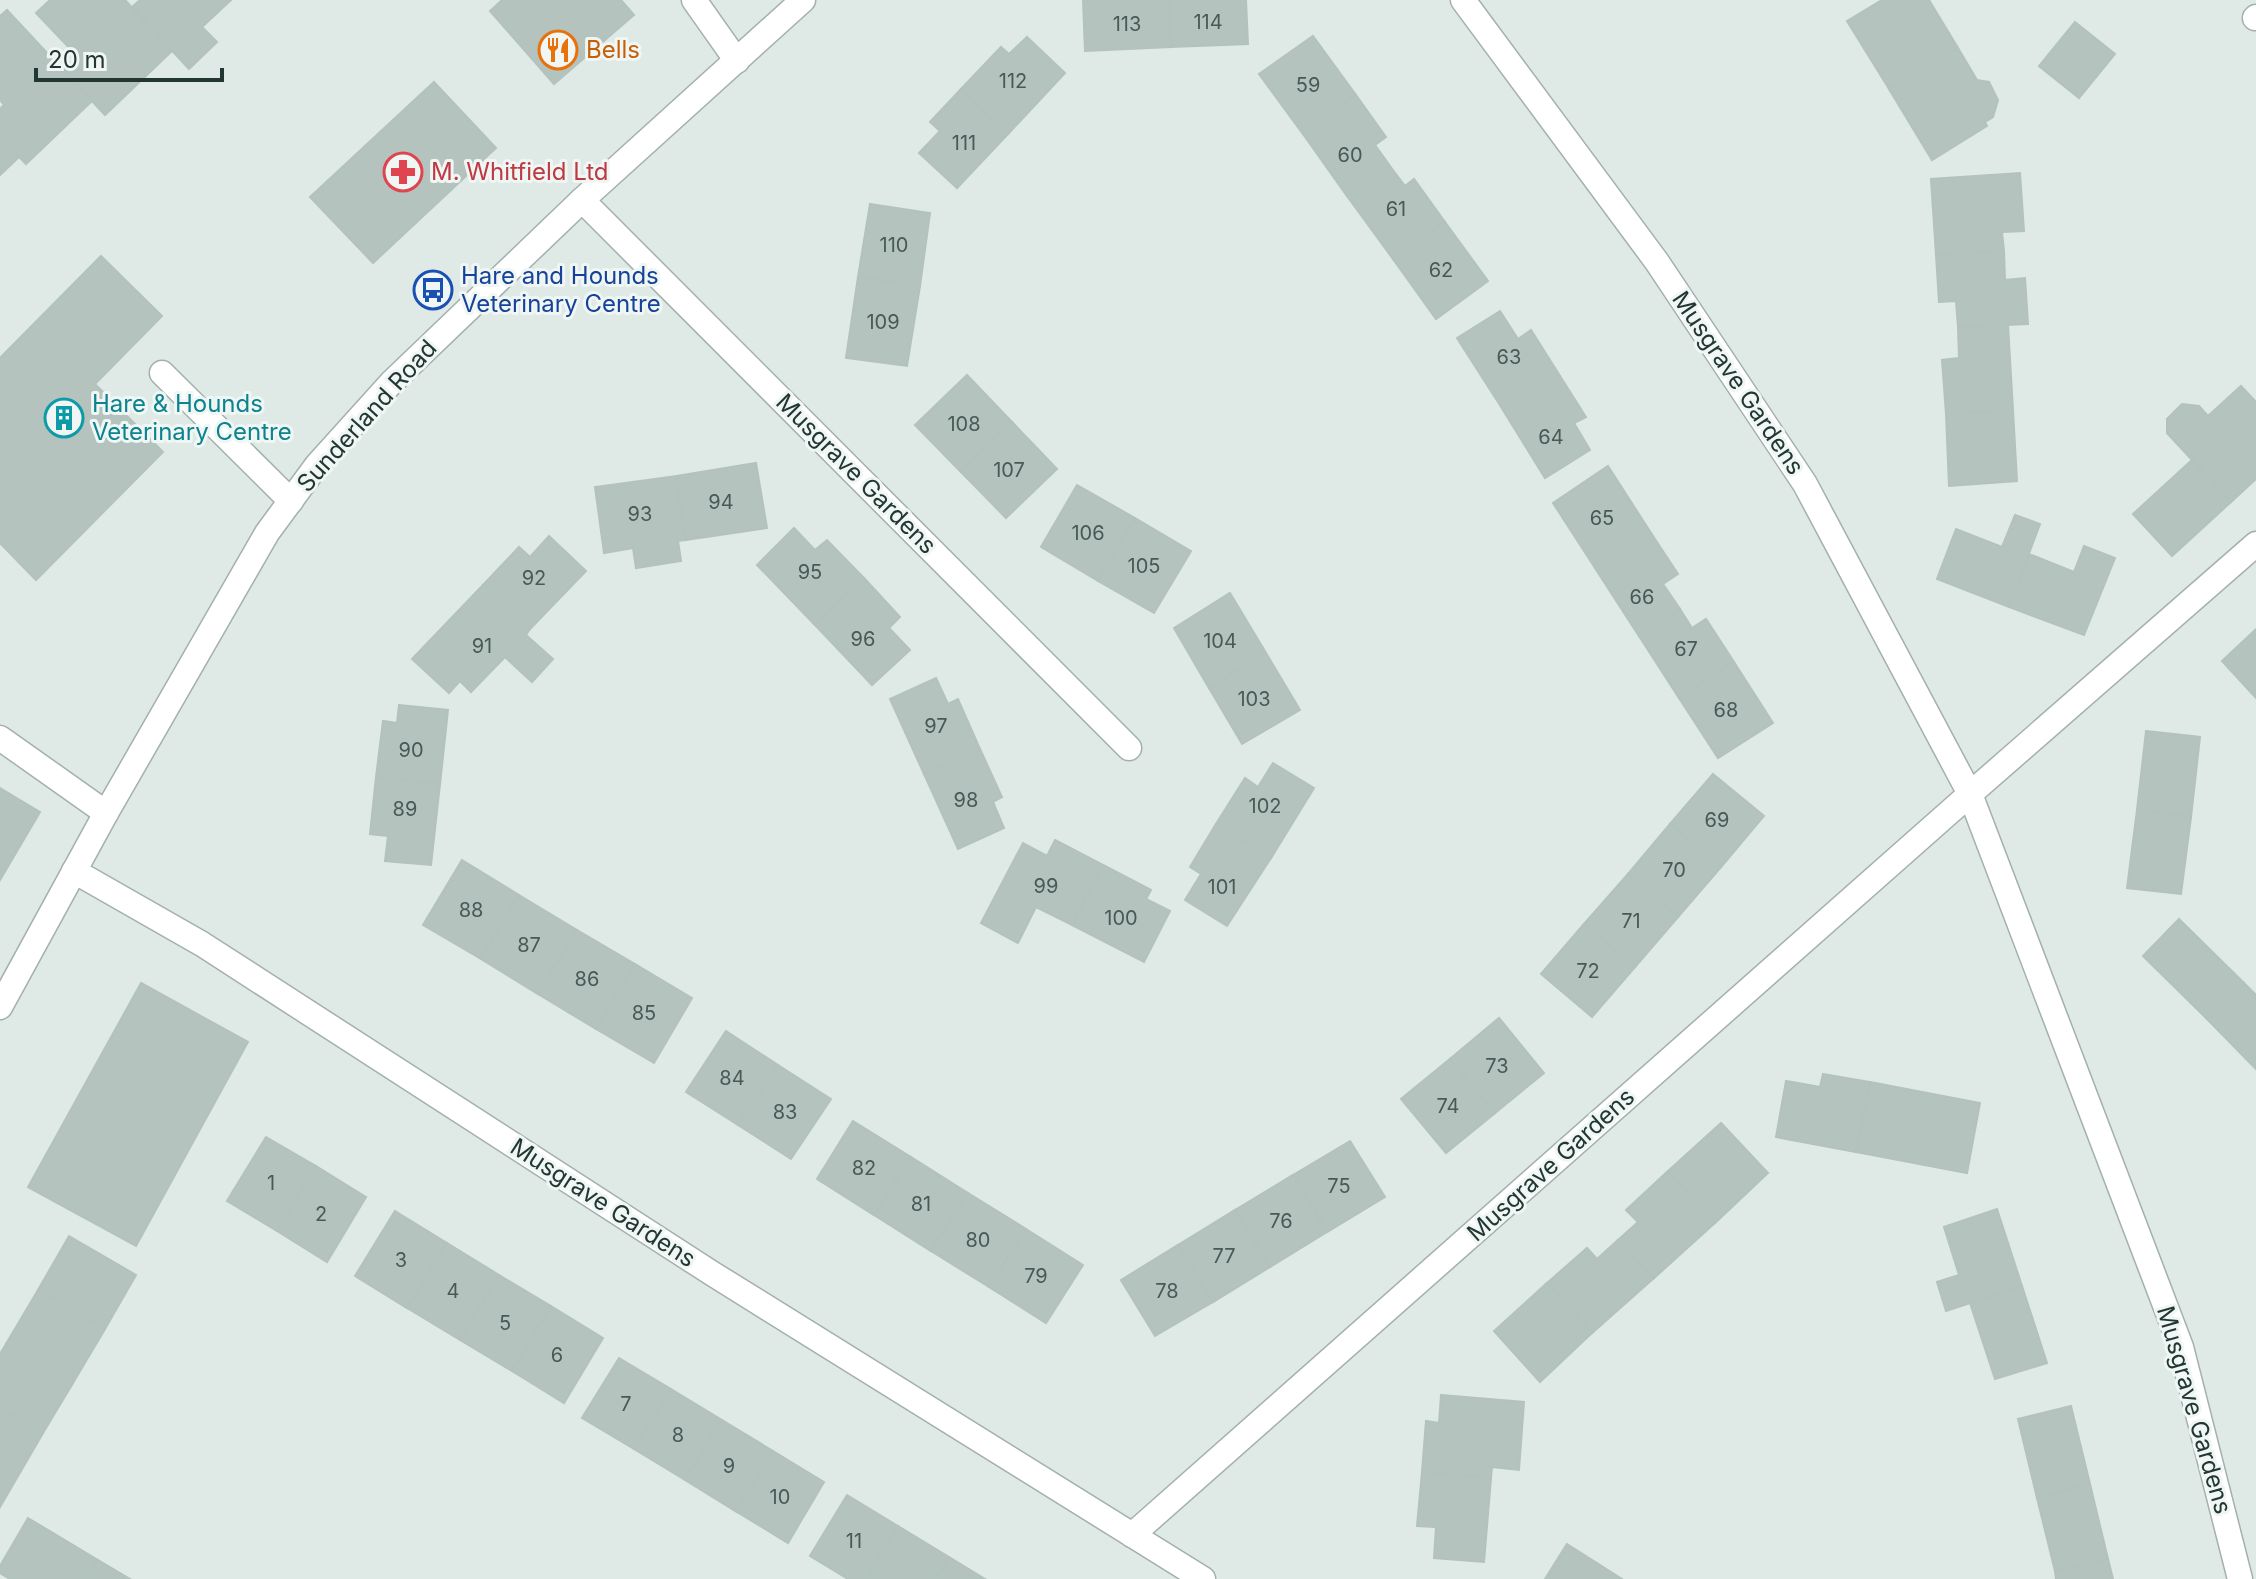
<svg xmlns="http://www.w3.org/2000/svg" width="2256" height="1579" font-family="Inter,sans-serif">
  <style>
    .building { fill: #b5c3bf; stroke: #b2c2bd; stroke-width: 2 }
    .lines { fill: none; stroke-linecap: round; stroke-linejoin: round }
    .minor-casing { stroke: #a3b0ad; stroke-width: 27 }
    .minor { stroke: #fff; stroke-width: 24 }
    .labels { text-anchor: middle; stroke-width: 6; stroke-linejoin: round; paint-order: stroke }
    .number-label { font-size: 20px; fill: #475a57 }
    .food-label { font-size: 24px; fill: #c56008; stroke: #eff6f3; text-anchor: start }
    .health-label { font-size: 24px; fill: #be3a42; stroke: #eff6f3; text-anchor: start }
    .transit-label { font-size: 24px; fill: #164399; stroke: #eff6f3; text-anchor: start }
    .street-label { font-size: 24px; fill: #223734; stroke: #eff6f3 }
    .culture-label { font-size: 24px; fill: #0d838f; stroke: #eff6f3; text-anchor: start }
  </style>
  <rect width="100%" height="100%" fill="#dfe9e6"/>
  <g class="building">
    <polygon points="50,0 125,0 172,51 105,115 63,70 78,57 36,13"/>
    <polygon points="140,0 231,0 202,27 217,42 189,69 132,7"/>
    <polygon points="502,0 621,0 634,15 554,84 490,11"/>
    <polygon points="1083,0 1169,0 1171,47 1085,51"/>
    <polygon points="1169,0 1246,0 1248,44 1171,47"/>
    <polygon points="1882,0 1929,0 1958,48 1889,89 1847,21"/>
    <polygon points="7,10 92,101 26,164 0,137 0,109 4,105 0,100 0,16"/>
    <polygon points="2075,22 2115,54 2079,98 2039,66"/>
    <polygon points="1313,36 1356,95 1303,134 1259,74"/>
    <polygon points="1027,37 1065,73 1008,134 961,89 1001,47 1009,54"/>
    <polygon points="1958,48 1977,80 1989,82 1998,100 1993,117 1985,122 1987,126 1932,160 1889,89"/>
    <polygon points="434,82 496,148 373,263 310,197"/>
    <polygon points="961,89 1008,134 957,188 919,153 940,131 930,122"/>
    <polygon points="1356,95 1386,137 1375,145 1390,166 1347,196 1303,134"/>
    <polygon points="0,137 19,157 0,175"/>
    <polygon points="1390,166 1405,186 1414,179 1445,222 1393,259 1347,196"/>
    <polygon points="2020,173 2024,231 2002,232 2004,251 1936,255 1931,179"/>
    <polygon points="870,204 930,213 920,286 858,277"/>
    <polygon points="1445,222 1488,281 1436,319 1393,259"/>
    <polygon points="2004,251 2005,280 2025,278 2028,324 1958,327 1956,301 1939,302 1936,255"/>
    <polygon points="101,256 162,316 95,384 163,452 36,580 0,543 0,358"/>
    <polygon points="858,277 920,286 907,366 846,358"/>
    <polygon points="1500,311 1518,339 1531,330 1560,376 1503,410 1457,338"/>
    <polygon points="2008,325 2013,410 1946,414 1942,360 1959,358 1958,327"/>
    <polygon points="967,375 1012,422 961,472 915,425"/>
    <polygon points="1560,376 1586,417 1574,423 1590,450 1545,478 1503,410"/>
    <polygon points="2241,386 2256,402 2256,479 2231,502 2167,433 2167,419 2182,404 2199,406 2208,416"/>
    <polygon points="2013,410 2017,481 1949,486 1946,414"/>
    <polygon points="1012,422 1057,469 1006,518 961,472"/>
    <polygon points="2192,460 2231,502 2172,556 2133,514"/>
    <polygon points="756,463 767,528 685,540 676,476"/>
    <polygon points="1608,466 1651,533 1595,568 1553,503"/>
    <polygon points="676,476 685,540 678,541 681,561 636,568 633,548 604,553 595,487"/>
    <polygon points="1077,485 1135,518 1098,581 1041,547"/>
    <polygon points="2015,515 2040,524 2009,607 1937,579 1956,529 2002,547"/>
    <polygon points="1135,518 1191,551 1154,613 1098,581"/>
    <polygon points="794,528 815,550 827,540 864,578 815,625 757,565"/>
    <polygon points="1651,533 1678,574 1663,584 1680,609 1639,636 1595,568"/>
    <polygon points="549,536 586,571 530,629 483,585 519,547 530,557"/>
    <polygon points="2084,546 2115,558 2084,635 2009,607 2029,554 2074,572"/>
    <polygon points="864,578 900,617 889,628 910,650 872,685 815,625"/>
    <polygon points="483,585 530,629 526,635 553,659 532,682 505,657 471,692 460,681 449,693 412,659"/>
    <polygon points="1230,593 1266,653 1209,688 1174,628"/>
    <polygon points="1680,609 1692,628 1706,619 1734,662 1679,698 1639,636"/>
    <polygon points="2256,629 2256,698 2222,661"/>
    <polygon points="1266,653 1300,710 1242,744 1209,688"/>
    <polygon points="1734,662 1773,723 1718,758 1679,698"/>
    <polygon points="936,678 948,704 958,699 980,749 924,774 890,699"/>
    <polygon points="399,705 448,710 440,784 376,777 383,721 397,723"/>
    <polygon points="2146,731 2200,737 2191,817 2137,810"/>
    <polygon points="980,749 1002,797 993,802 1004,828 958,849 924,774"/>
    <polygon points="1273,763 1314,788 1271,858 1216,824 1245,778 1258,787"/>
    <polygon points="1713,774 1764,816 1721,867 1670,824"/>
    <polygon points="376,777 440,784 431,865 385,861 388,836 370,834"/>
    <polygon points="0,788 40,812 0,880"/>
    <polygon points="2137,810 2191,817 2181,894 2127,888"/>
    <polygon points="1216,824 1271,858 1227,926 1185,900 1201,874 1190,867"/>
    <polygon points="1670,824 1721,867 1678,917 1628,874"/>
    <polygon points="1055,840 1103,865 1072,925 1036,907 1018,943 981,923 1023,843 1047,856"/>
    <polygon points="462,860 519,895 481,959 423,925"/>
    <polygon points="1103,865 1151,890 1146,899 1170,911 1144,962 1072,925"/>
    <polygon points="1628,874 1678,917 1635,967 1584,924"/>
    <polygon points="519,895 577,930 538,994 481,959"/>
    <polygon points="2179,919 2244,983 2207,1019 2143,956"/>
    <polygon points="1584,924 1635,967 1592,1017 1541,974"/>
    <polygon points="577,930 635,964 596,1029 538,994"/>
    <polygon points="635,964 692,998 654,1063 596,1029"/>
    <polygon points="141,983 248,1042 136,1246 28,1187"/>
    <polygon points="2244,983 2256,995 2256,1069 2207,1019"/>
    <polygon points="1499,1018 1544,1073 1495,1113 1450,1059"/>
    <polygon points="726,1031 778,1065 738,1125 686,1092"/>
    <polygon points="1450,1059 1495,1113 1446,1153 1401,1099"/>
    <polygon points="778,1065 831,1099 791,1159 738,1125"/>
    <polygon points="1823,1074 1870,1082 1856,1152 1776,1137 1786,1081 1820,1087"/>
    <polygon points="1870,1082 1980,1103 1967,1173 1856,1152"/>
    <polygon points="853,1121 911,1157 874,1215 817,1179"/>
    <polygon points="1721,1123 1768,1173 1715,1223 1668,1171"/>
    <polygon points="266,1137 316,1166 277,1231 227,1201"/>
    <polygon points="1350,1141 1385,1197 1327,1232 1293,1175"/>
    <polygon points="911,1157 968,1193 931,1251 874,1215"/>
    <polygon points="316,1166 366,1197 327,1262 277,1231"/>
    <polygon points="1668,1171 1715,1223 1653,1279 1618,1240 1638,1222 1626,1210"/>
    <polygon points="1293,1175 1327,1232 1270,1267 1235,1210"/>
    <polygon points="968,1193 1026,1229 989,1287 931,1251"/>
    <polygon points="1997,1209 2022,1286 1946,1311 1937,1282 1959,1275 1944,1227"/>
    <polygon points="1235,1210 1270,1267 1213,1302 1178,1245"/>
    <polygon points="395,1211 447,1243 407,1308 355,1276"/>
    <polygon points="1026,1229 1083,1265 1046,1323 989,1287"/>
    <polygon points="69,1236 136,1275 105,1329 38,1290"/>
    <polygon points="1618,1240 1653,1279 1592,1333 1547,1283 1587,1248 1597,1259"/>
    <polygon points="447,1243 499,1275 460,1340 407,1308"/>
    <polygon points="1178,1245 1213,1302 1155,1336 1121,1280"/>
    <polygon points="499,1275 551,1306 512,1371 460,1340"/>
    <polygon points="1547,1283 1592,1333 1540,1382 1494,1331"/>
    <polygon points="2022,1286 2047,1363 1995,1379 1970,1303"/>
    <polygon points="38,1290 105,1329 73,1383 6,1344"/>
    <polygon points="551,1306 603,1338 564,1403 512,1371"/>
    <polygon points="6,1344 73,1383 43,1433 0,1408 0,1354"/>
    <polygon points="619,1358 671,1389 634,1449 582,1418"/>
    <polygon points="671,1389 722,1420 685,1480 634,1449"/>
    <polygon points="1441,1395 1524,1402 1519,1470 1492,1467 1491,1478 1422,1472 1426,1421 1439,1423"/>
    <polygon points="2071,1406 2090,1484 2037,1498 2018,1419"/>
    <polygon points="0,1408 43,1433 0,1507"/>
    <polygon points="722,1420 773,1451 737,1512 685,1480"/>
    <polygon points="773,1451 824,1482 788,1543 737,1512"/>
    <polygon points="1422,1472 1491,1478 1484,1562 1434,1558 1436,1527 1417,1526"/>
    <polygon points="2090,1484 2108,1559 2055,1571 2037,1498"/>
    <polygon points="847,1495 898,1526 866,1579 848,1579 810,1556"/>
    <polygon points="28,1518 98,1560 86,1579 10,1579 0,1573 0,1566"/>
    <polygon points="898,1526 949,1557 935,1579 866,1579"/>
    <polygon points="1567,1544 1622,1579 1545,1579"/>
    <polygon points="949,1557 985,1579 935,1579"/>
    <polygon points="2108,1559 2113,1579 2056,1579 2055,1571"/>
    <polygon points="98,1560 130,1579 86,1579"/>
  </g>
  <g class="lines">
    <defs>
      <g id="minor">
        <polyline points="694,0 737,61"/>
        <polyline points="1463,0 1657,262 1805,484 1970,794 2181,1347 2240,1579"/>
        <polyline points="2255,18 2256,17"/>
        <polyline points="582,200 1129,748"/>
        <polyline points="162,373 291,501"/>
        <polyline points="0,738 106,813"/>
        <polyline points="74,871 202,944 713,1274 1203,1579"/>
        <polyline points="0,1007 106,813 267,533 317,465 391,383 582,200 803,0"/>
        <polyline points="1132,1535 1970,794 2256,544"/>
      </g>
    </defs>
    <use href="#minor" class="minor-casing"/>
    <use href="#minor" class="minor"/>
  </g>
  <defs>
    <symbol id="restaurant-ring" viewBox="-11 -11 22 22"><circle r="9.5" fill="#eff6f3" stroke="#e8710a" stroke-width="1.5"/><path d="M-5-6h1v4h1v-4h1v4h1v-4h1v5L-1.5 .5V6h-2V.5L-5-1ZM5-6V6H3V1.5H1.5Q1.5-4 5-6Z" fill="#e8710a"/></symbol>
    <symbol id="pharmacy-ring" viewBox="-11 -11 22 22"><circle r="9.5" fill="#eff6f3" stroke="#e0444e" stroke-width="1.5"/><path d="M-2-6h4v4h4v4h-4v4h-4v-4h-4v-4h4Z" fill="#e0444e"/></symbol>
    <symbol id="bus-ring" viewBox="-11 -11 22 22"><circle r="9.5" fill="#eff6f3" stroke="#1a4fb4" stroke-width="1.5"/><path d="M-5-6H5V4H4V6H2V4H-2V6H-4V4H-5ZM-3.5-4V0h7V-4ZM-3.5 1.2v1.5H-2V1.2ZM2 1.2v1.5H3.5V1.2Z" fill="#1a4fb4"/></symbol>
    <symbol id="building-ring" viewBox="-11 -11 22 22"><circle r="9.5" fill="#eff6f3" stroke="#0f9aa8" stroke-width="1.5"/><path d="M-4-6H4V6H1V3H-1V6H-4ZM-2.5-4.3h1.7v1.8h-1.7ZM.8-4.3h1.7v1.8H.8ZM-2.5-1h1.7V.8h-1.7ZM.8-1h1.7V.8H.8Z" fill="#0f9aa8"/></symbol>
  </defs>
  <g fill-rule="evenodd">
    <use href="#restaurant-ring" x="536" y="28" width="44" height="44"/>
    <use href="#pharmacy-ring" x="381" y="150" width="44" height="44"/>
    <use href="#bus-ring" x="411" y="268" width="44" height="44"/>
    <use href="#building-ring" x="42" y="396" width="44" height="44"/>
  </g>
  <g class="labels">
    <g class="number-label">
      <text x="1208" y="29">114</text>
      <text x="1127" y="31">113</text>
      <text x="1013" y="88">112</text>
      <text x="1308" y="92">59</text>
      <text x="964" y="150">111</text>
      <text x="1350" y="162">60</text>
      <text x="1396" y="216">61</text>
      <text x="894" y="252">110</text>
      <text x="1441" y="277">62</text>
      <text x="883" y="329">109</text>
      <text x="1509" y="364">63</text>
      <text x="964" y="431">108</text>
      <text x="1551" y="444">64</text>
      <text x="1009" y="477">107</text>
      <text x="721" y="509">94</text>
      <text x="640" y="521">93</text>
      <text x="1602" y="525">65</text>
      <text x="1088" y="540">106</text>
      <text x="1144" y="573">105</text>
      <text x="810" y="579">95</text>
      <text x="534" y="585">92</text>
      <text x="1642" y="604">66</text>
      <text x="863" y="646">96</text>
      <text x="1220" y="648">104</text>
      <text x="482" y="653">91</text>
      <text x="1686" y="656">67</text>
      <text x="1254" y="706">103</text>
      <text x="1726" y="717">68</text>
      <text x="936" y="733">97</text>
      <text x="411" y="757">90</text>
      <text x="966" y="807">98</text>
      <text x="1265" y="813">102</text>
      <text x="405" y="816">89</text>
      <text x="1717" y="827">69</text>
      <text x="1674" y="877">70</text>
      <text x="1046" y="893">99</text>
      <text x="1222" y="894">101</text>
      <text x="471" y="917">88</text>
      <text x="1121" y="925">100</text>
      <text x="1631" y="928">71</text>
      <text x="529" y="952">87</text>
      <text x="1588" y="978">72</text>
      <text x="587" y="986">86</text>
      <text x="644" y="1020">85</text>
      <text x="1497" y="1073">73</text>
      <text x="732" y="1085">84</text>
      <text x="1448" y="1113">74</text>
      <text x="785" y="1119">83</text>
      <text x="864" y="1175">82</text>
      <text x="271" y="1190">1</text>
      <text x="1339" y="1193">75</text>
      <text x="921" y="1211">81</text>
      <text x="321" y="1221">2</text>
      <text x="1281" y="1228">76</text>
      <text x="978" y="1247">80</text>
      <text x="1224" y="1263">77</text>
      <text x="401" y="1267">3</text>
      <text x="1036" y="1283">79</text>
      <text x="453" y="1298">4</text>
      <text x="1167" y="1298">78</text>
      <text x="505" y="1330">5</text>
      <text x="557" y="1362">6</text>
      <text x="626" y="1411">7</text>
      <text x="678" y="1442">8</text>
      <text x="729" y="1473">9</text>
      <text x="780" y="1504">10</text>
      <text x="854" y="1548">11</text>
    </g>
    <g class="food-label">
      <text x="586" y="58">Bells</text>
    </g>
    <g class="health-label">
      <text x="431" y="180">M. Whitfield Ltd</text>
    </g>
    <g class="transit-label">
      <text x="461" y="284">Hare and Hounds<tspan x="461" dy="28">Veterinary Centre</tspan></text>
    </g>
    <g class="street-label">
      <text transform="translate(1738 383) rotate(56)" y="8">Musgrave Gardens</text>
      <text transform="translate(367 416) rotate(-48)" y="8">Sunderland Road</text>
      <text transform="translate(856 474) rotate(45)" y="8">Musgrave Gardens</text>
      <text transform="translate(1551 1165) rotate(-42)" y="8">Musgrave Gardens</text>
      <text transform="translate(603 1203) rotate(33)" y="8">Musgrave Gardens</text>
      <text transform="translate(2194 1410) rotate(74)" y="8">Musgrave Gardens</text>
    </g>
    <g class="culture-label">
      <text x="92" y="412">Hare &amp; Hounds<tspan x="92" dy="28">Veterinary Centre</tspan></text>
    </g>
  </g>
  <path d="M36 68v12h186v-12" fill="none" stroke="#223734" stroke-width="4"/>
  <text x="48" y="68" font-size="24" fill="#223734" stroke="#eff6f3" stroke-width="6" paint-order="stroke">20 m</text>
</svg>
